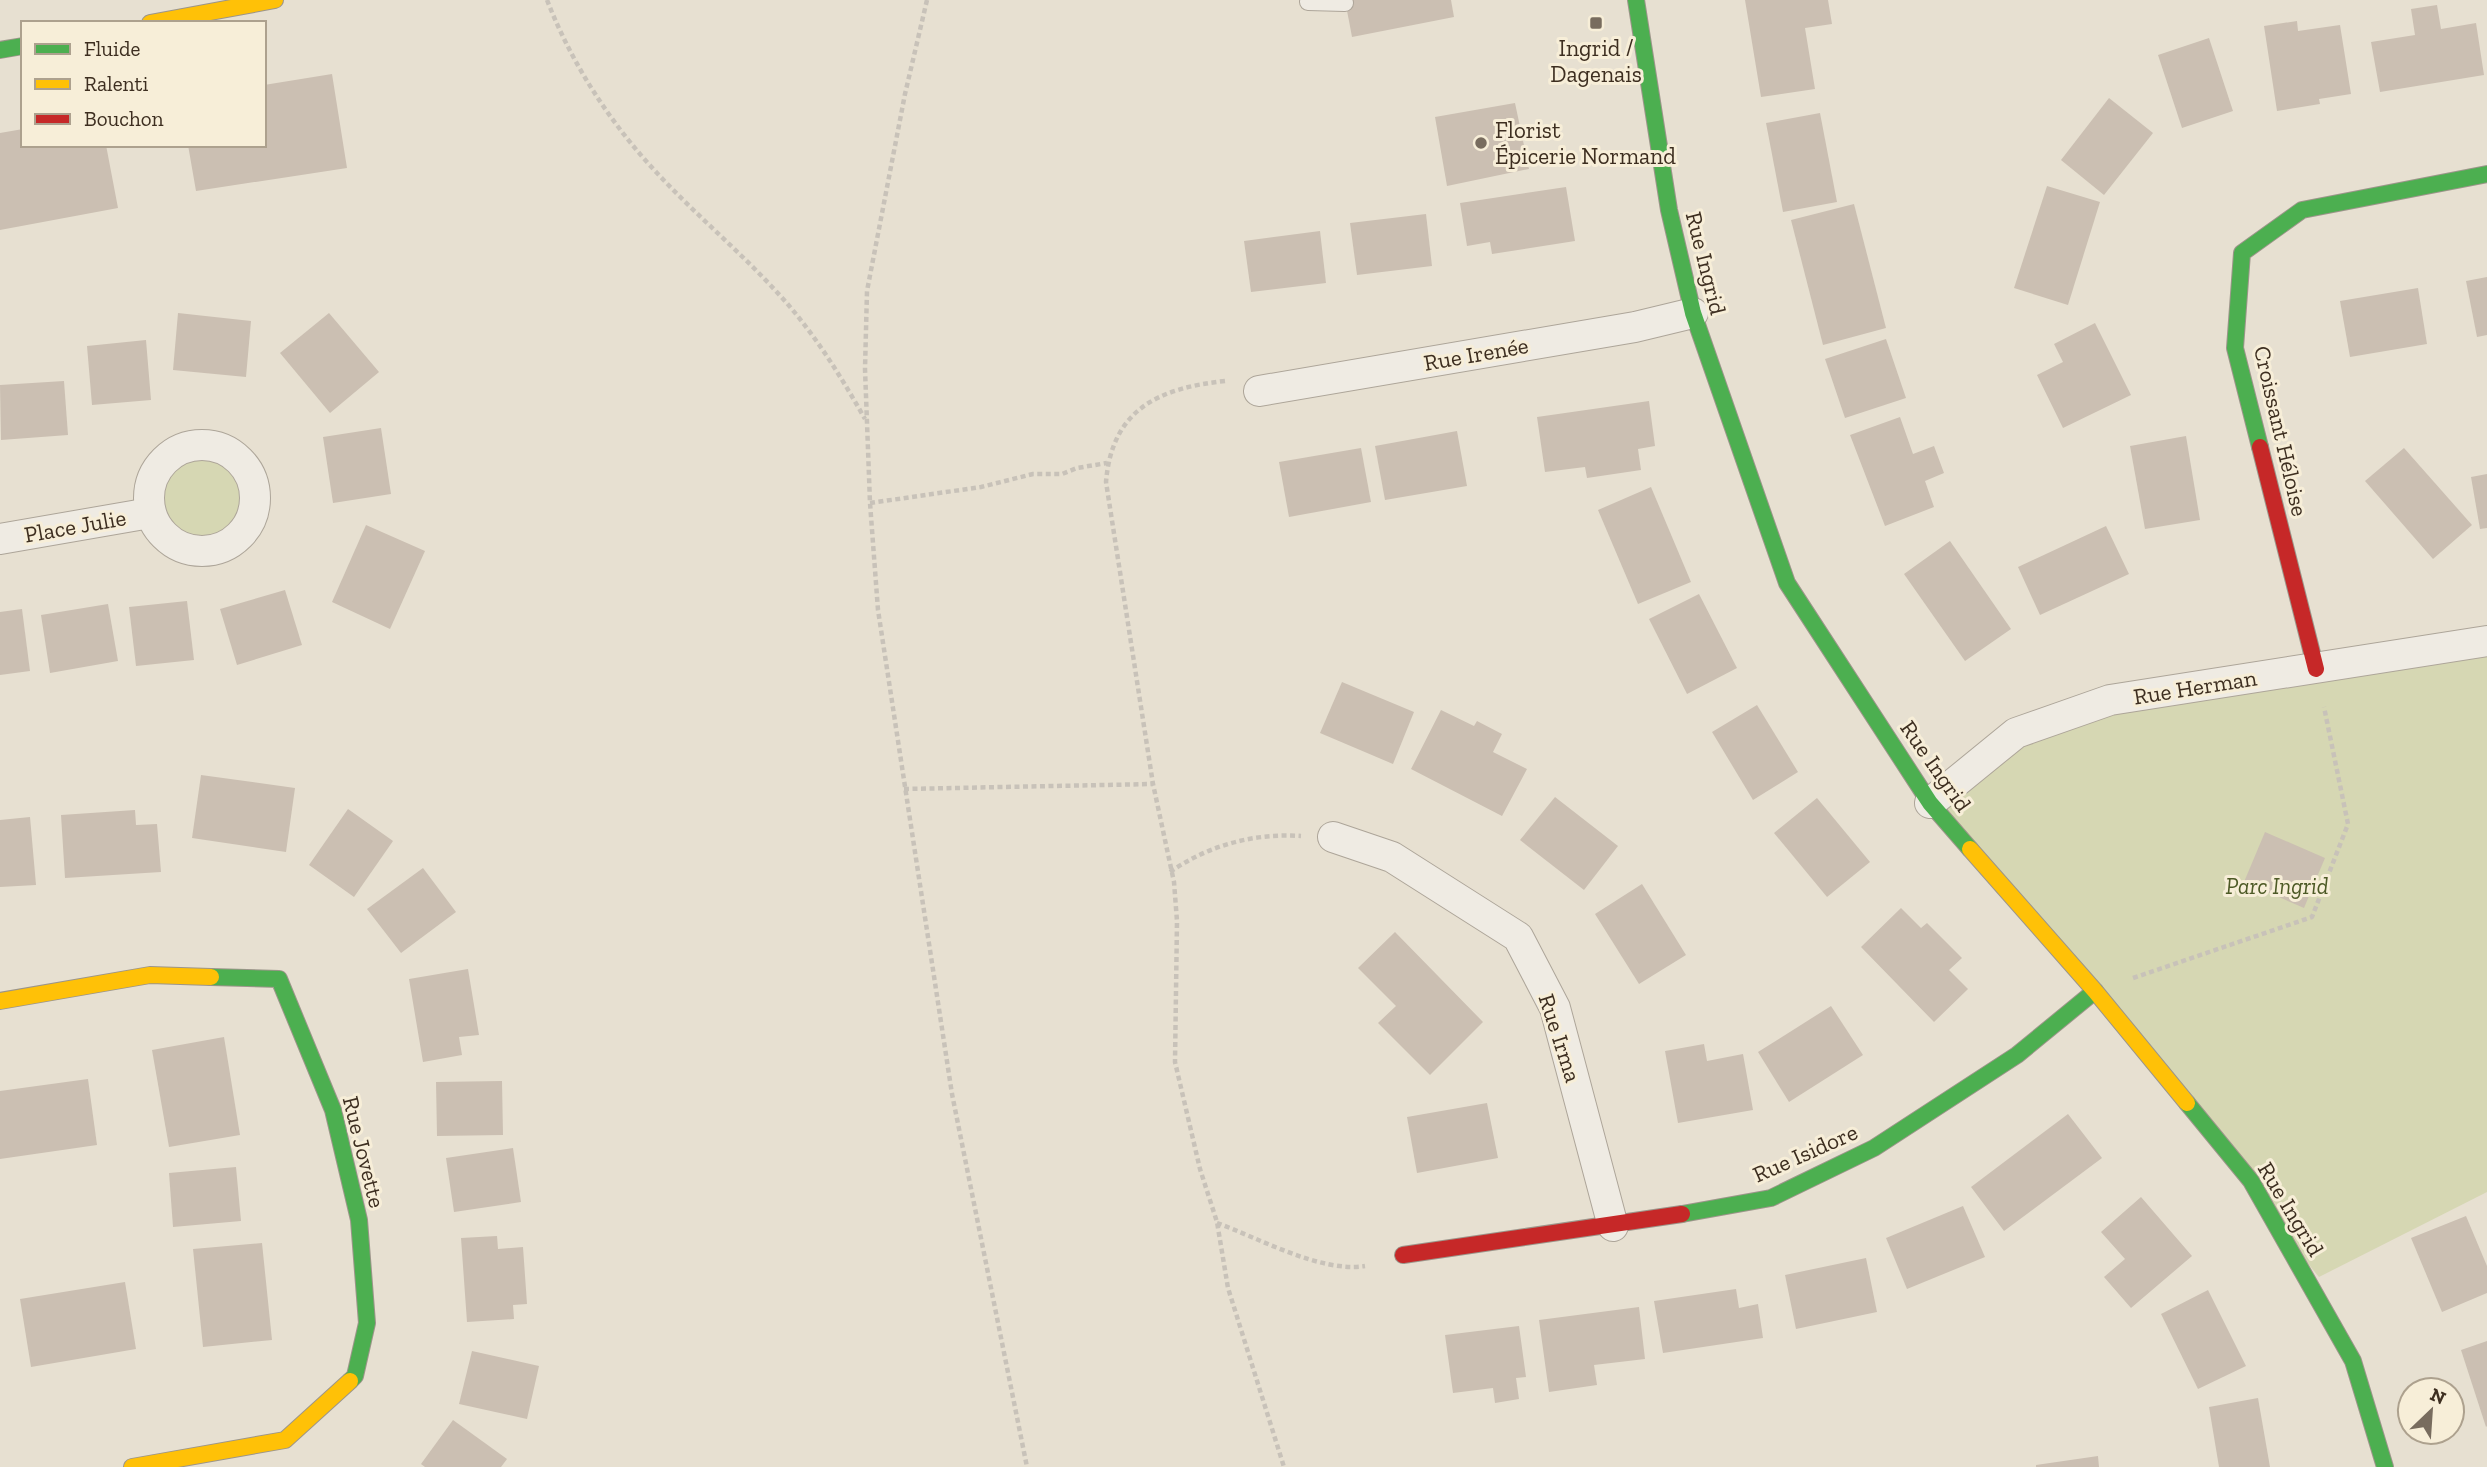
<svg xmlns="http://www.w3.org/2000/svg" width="2487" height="1467" font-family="'Zilla Slab',serif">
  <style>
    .green { fill: #d6d7b3 }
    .building { fill: #cbbfb2 }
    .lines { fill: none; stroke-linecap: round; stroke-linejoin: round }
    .lane-casing { stroke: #ada599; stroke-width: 18 }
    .street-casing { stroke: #ada599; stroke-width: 32 }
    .fast-casing { stroke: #9c958a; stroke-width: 18 }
    .slow-casing { stroke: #9c958a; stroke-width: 18 }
    .jam-casing { stroke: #9c958a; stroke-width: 18 }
    .path { stroke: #c8c2b9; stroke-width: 4.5; stroke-dasharray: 5 3.5; stroke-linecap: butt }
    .lane { stroke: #efebe3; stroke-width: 16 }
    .street { stroke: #efebe3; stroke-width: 30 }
    .fast { stroke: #4caf50; stroke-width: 16 }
    .slow { stroke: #ffc107; stroke-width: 16 }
    .jam { stroke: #c62828; stroke-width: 16 }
    .poi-dot { fill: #786c5e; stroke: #f7eed8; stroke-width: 2.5 }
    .labels { text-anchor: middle; stroke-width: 6; stroke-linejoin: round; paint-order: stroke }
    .poi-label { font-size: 23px; fill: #3d2e20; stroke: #f7eed8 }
    .street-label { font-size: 23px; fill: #3d2e20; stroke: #f7eed8 }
    .park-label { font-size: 23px; font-style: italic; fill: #4d5a26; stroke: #f7eed8 }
  </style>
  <rect width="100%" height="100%" fill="#e7e0d1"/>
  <g class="green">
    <circle cx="202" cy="498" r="53"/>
    <polygon points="2487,640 2487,1192 2319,1277 1930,803 2016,733"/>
  </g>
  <g class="building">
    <polygon points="1345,0 1451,0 1454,17 1352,37"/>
    <polygon points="1745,0 1828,0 1832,24 1805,28 1815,89 1761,97"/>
    <polygon points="2437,5 2441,29 2476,23 2484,75 2380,92 2371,42 2415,35 2411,9"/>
    <polygon points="2297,21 2298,31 2340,25 2351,94 2319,99 2320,104 2277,111 2264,26"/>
    <polygon points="2209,38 2233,111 2182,128 2158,55"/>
    <polygon points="332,74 347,168 196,191 188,145 264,145 264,85"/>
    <polygon points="2109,98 2153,133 2104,195 2061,160"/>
    <polygon points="1515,103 1529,169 1447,186 1435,117"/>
    <polygon points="1820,113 1837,202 1783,212 1766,123"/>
    <polygon points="23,129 23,145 106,145 118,208 0,230 0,133"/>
    <polygon points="2047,186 2100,202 2068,305 2014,288"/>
    <polygon points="1566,187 1575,241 1492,254 1490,242 1467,246 1460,203"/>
    <polygon points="1854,204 1886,328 1823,345 1791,220"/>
    <polygon points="1426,214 1432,266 1357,275 1350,223"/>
    <polygon points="1320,231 1326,283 1251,292 1244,241"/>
    <polygon points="2487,277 2487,335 2477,337 2466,281"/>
    <polygon points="2418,288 2427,344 2350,357 2340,301"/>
    <polygon points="178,313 251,321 246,377 173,370"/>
    <polygon points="329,313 379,372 330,413 280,353"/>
    <polygon points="2095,323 2131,395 2063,428 2037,375 2063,362 2054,344"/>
    <polygon points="1886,339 1906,398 1845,418 1825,359"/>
    <polygon points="146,340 151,400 92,405 87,346"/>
    <polygon points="64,381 68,435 1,440 0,385"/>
    <polygon points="1649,401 1655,446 1638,449 1641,470 1587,478 1585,467 1545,472 1537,417"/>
    <polygon points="1900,417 1913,454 1934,446 1944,473 1925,481 1934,507 1885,526 1850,435"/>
    <polygon points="381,428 391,494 333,503 323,437"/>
    <polygon points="1457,431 1467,486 1385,500 1375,446"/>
    <polygon points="2186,436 2200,520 2145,529 2130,446"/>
    <polygon points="1361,448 1371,502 1289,517 1279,462"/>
    <polygon points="2404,448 2472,525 2433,559 2365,481"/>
    <polygon points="2487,474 2487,528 2480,529 2471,477"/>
    <polygon points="1651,487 1691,582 1638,604 1598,510"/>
    <polygon points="366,525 425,551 390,629 332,602"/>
    <polygon points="2106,526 2129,574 2040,615 2018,567"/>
    <polygon points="1950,541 2011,629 1965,661 1904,574"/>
    <polygon points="285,590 302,645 237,665 220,609"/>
    <polygon points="1699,594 1737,668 1687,694 1649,619"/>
    <polygon points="187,601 194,660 136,666 129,607"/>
    <polygon points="108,604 118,661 50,673 41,615"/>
    <polygon points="22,609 30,671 0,675 0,612"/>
    <polygon points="1342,682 1414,712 1393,764 1320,733"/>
    <polygon points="1757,705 1798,772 1753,800 1712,732"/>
    <polygon points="1441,710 1474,726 1477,721 1502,734 1493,752 1527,769 1502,816 1411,769"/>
    <polygon points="201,775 295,788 286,852 192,838"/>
    <polygon points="1555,797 1618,846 1584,890 1520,840"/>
    <polygon points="1817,798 1870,862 1827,897 1774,833"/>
    <polygon points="348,809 393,841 354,897 309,865"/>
    <polygon points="135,810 136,825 157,824 161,872 65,878 61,815"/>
    <polygon points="30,817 36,885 0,887 0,820"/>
    <polygon points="2265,832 2325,858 2304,908 2244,882"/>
    <polygon points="423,868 456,912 401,953 367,909"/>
    <polygon points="1642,884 1686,955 1639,984 1595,914"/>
    <polygon points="1901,908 1921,928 1927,923 1962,958 1949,970 1968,989 1934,1022 1861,947"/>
    <polygon points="1395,932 1483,1022 1430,1075 1378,1023 1396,1006 1358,968"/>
    <polygon points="468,969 479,1035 459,1037 462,1055 423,1062 409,979"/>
    <polygon points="1831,1006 1863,1055 1789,1102 1758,1052"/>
    <polygon points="224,1037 240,1135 169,1147 152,1050"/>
    <polygon points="1704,1044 1707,1061 1743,1054 1753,1110 1678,1123 1665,1051"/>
    <polygon points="88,1079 97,1145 0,1159 0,1091"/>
    <polygon points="502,1081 503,1135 437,1136 436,1082"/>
    <polygon points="1487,1103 1498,1158 1417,1173 1407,1117"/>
    <polygon points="2068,1114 2102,1158 2004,1231 1971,1187"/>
    <polygon points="513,1148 521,1202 454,1212 446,1158"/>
    <polygon points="236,1167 241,1221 173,1227 169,1173"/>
    <polygon points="2141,1197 2192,1256 2131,1308 2104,1277 2125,1259 2101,1232"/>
    <polygon points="1963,1206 1985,1257 1907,1289 1886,1238"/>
    <polygon points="2466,1216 2487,1266 2487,1293 2442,1312 2411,1238"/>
    <polygon points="497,1236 498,1249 523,1247 527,1304 513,1305 514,1319 467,1322 461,1238"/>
    <polygon points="262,1243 272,1340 203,1347 193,1249"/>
    <polygon points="1866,1258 1877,1312 1796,1329 1785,1275"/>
    <polygon points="125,1282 136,1349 31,1367 20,1299"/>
    <polygon points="1736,1289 1739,1308 1758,1304 1763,1338 1663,1353 1654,1301"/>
    <polygon points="2208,1290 2246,1366 2198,1389 2161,1314"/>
    <polygon points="1639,1307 1645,1359 1594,1365 1597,1385 1549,1392 1539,1320"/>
    <polygon points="1519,1326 1526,1377 1516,1378 1519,1399 1495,1403 1493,1388 1453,1393 1445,1335"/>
    <polygon points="2487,1341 2487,1426 2486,1427 2461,1350"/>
    <polygon points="472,1351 539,1366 527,1419 459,1404"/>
    <polygon points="2258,1398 2270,1467 2219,1467 2209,1407"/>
    <polygon points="453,1420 507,1459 501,1467 425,1467 421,1464"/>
    <polygon points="2098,1456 2099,1467 2036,1467 2036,1465"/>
  </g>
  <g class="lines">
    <defs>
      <polyline id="lane" points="1308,2 1345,3"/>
      <g id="street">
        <polyline points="1259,391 1635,327 1693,313"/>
        <circle cx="202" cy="498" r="53"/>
        <polyline points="0,539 150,513"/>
        <polyline points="1930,803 2016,733 2110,700 2487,641"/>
        <polyline points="1333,837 1392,857 1518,937 1555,1008 1613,1226"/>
      </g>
      <g id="fast">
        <polyline points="1636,0 1669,210 1693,313 1787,583 1930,803 1970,849"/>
        <polyline points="0,50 23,46"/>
        <polyline points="2260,447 2235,348 2242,253 2302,210 2487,174"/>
        <polyline points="211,977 279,979 333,1110 359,1220 367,1323 355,1376 350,1381"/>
        <polyline points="2187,1103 2251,1181 2353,1361 2385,1467"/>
        <polyline points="1682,1214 1771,1198 1874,1148 2017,1055 2095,991"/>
      </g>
      <g id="slow">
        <polyline points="150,23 275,0"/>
        <polyline points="1970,849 2095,991 2187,1103"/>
        <polyline points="0,1001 150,975 211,977"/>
        <polyline points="132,1467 285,1440 350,1381"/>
      </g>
      <g id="jam">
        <polyline points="2260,447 2316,669"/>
        <polyline points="1403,1255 1682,1214"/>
      </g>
    </defs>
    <use href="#lane" class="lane-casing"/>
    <use href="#street" class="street-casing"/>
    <use href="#fast" class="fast-casing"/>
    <use href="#slow" class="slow-casing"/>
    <use href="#jam" class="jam-casing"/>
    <g class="path">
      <path d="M547,0c25,64 63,123 110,173 38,41 80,76 117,116 37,39 65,84 91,130"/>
      <polyline points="927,0 905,94 867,291 865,369 870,503 878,610 952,1094 1027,1467"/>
      <path d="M1225,381c-66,7 -113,28 -119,101l47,302 21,98 3,39 -2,141 25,107 17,53 11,66 56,179"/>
      <polyline points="870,503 981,487 1033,474 1062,474 1077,468 1107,463"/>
      <polyline points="904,789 1153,784"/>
      <path d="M1170,872c39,-27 84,-39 131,-36"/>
      <polyline points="2133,978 2312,917 2348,824 2324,707"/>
      <path d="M1217,1223c42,15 103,50 148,43"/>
    </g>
    <use href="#lane" class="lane"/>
    <use href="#street" class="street"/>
    <use href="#fast" class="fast"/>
    <use href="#slow" class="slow"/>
    <use href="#jam" class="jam"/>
  </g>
  <g class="poi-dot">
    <rect x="1589" y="16" width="14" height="14" rx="3.5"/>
    <circle cx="1481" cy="143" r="7"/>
  </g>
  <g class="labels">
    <g class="poi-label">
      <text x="1596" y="56">Ingrid /<tspan x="1596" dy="26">Dagenais</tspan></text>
      <text x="1495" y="138" text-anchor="start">Florist<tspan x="1495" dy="26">Épicerie Normand</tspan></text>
    </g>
    <g class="street-label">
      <text transform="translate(1706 263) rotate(76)" y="8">Rue Ingrid</text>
      <text transform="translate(1476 354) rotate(-10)" y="8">Rue Irenée</text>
      <text transform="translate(2281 431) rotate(77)" y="8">Croissant Héloise</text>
      <text transform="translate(75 526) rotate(-10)" y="8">Place Julie</text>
      <text transform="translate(2195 687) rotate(-9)" y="8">Rue Herman</text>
      <text transform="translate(1936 766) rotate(55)" y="8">Rue Ingrid</text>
      <text transform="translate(1560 1038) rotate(72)" y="8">Rue Irma</text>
      <text transform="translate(364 1152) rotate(76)" y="8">Rue Jovette</text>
      <text transform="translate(1805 1153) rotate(-24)" y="8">Rue Isidore</text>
      <text transform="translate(2291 1209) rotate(59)" y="8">Rue Ingrid</text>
    </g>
    <g class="park-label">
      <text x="2277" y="894">Parc Ingrid</text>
    </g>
  </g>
  <rect x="21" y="21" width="245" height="126" fill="#f7eed8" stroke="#ada18e" stroke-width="2"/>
  <rect x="35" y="44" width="35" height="10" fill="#4caf50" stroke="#ada18e" stroke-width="2"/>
  <text x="84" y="56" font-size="21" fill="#3d2e20">Fluide</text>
  <rect x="35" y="79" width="35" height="10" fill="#ffc107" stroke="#ada18e" stroke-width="2"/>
  <text x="84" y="91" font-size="21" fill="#3d2e20">Ralenti</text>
  <rect x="35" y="114" width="35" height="10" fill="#c62828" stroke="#ada18e" stroke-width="2"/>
  <text x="84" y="126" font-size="21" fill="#3d2e20">Bouchon</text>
  <g transform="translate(2431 1411) rotate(25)"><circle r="33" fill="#f7eed8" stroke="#ada18e" stroke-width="2"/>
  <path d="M0-5L12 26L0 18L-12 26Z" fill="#786c5e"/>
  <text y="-10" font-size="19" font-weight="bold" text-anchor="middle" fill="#3d2e20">N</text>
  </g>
</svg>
